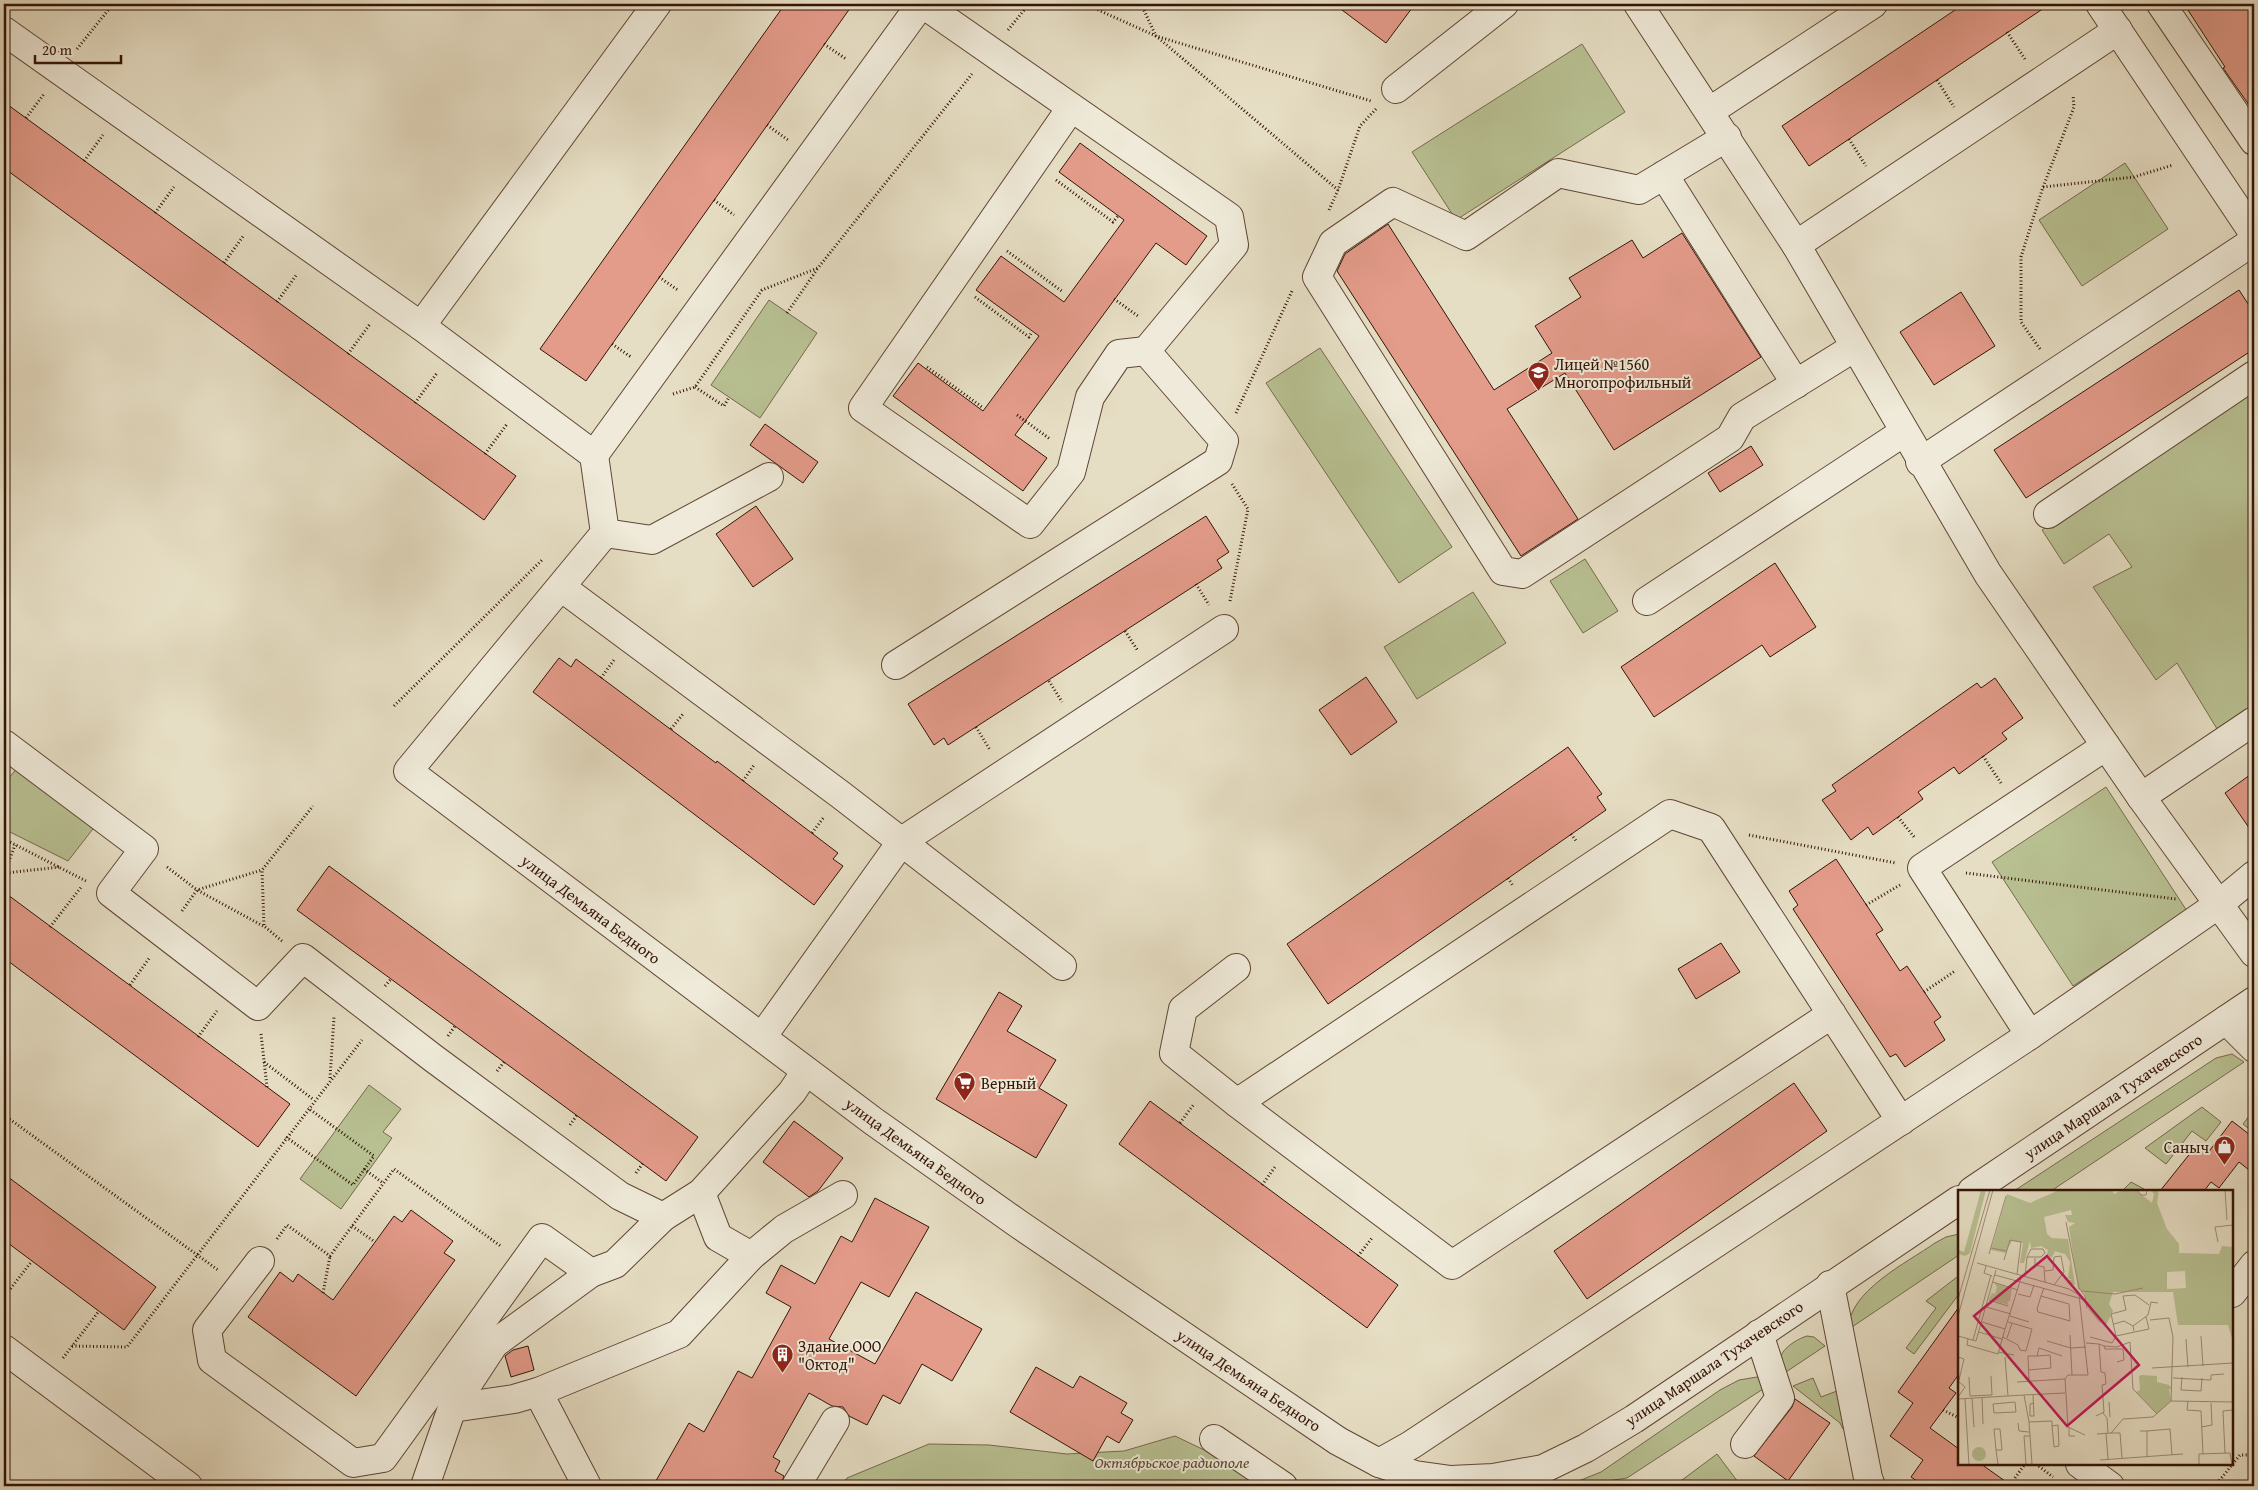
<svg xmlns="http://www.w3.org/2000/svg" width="2258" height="1490" font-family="'Gentium Book Plus',serif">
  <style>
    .green { fill: #b8c092; stroke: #766a4c }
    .building { fill: #e39b8a; stroke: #351405 }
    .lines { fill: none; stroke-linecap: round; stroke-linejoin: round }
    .minor-casing { stroke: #614635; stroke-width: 30 }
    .path { stroke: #351405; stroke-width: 3; stroke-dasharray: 1 2.5; stroke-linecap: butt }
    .minor { stroke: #efead9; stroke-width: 28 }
    .labels { text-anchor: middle; stroke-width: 4; stroke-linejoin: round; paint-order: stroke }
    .poi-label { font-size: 16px; fill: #351405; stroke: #efead9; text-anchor: start }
    .street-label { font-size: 16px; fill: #351405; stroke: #efead9 }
    .park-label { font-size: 16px; font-style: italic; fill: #5c482f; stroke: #efead9 }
    .inset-road { fill: none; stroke: #9f8d78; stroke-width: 1 }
    .view { fill: #c2185b; fill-opacity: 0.15; stroke: #c2185b; stroke-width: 2.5 }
    .inset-edge { fill: none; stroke: #351405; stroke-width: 2.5 }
  </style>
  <rect width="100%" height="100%" fill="#e6dec4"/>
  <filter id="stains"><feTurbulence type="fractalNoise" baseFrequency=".004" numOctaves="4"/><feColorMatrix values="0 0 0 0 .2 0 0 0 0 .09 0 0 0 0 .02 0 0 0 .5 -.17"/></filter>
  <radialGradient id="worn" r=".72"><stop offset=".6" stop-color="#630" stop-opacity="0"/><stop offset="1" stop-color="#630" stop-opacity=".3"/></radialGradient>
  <g class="green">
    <polygon points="1582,44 1625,112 1456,220 1412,152"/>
    <polygon points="2125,163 2168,229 2082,286 2039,220"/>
    <polygon points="769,300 817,333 760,418 711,385"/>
    <polygon points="1320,348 1452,547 1399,583 1266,383"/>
    <polygon points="2254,389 2254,714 2222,737 2177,663 2156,680 2093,587 2132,567 2109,534 2064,564 2042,530"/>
    <polygon points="1585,559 1618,611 1583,633 1550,581"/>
    <polygon points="1473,592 1506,643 1417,699 1384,647"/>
    <polygon points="18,767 96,825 68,861 4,829 4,784"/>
    <polygon points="2106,787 2187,911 2073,986 1992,862"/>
    <polygon points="2232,1054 2244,1062 2051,1191 2014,1191 2216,1058"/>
    <polygon points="369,1085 401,1109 383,1132 392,1138 341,1209 300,1179"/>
    <polygon points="2202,1107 2221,1122 2206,1141 2192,1131 2166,1164 2145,1148"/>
    <polygon points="2254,1110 2254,1133 2243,1124"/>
    <polygon points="2131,1182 2144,1189 2142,1191 2122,1191"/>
    <path d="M1959,1234v21l-110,74c-2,-37 59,-67 86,-86l11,-6z"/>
    <polygon points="1957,1277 1959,1279 1959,1294 1914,1354 1906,1348 1936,1308 1926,1301"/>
    <path d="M1807,1336l7,1 11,9 -42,28c-1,-4 -3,-9 -3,-13 0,-12 17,-22 27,-25z"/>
    <polygon points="1757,1377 1763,1381 1766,1387 1627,1478 1577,1486 1576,1482 1601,1472 1720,1390 1739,1380"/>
    <polygon points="1813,1378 1821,1397 1837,1391 1847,1427 1843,1429 1840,1423 1793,1386"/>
    <polygon points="1175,1436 1221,1458 1258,1486 841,1486 847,1478 929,1444 989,1445 1067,1454 1124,1451"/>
    <polygon points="1717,1454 1741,1486 1674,1486"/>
  </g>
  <g class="building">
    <polygon points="785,4 853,4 586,381 540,349"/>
    <polygon points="1334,4 1415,4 1386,43"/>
    <polygon points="1964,4 2050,4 1809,166 1782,126"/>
    <polygon points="2184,4 2254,4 2254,112 2223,68 2225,67"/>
    <polygon points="4,102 516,476 484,520 4,168"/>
    <polygon points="1080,143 1207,236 1186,265 1156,243 1015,435 1047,458 1023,491 893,396 918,363 983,411 1039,336 976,290 1001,256 1064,302 1124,220 1059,172"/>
    <polygon points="1388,224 1494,390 1552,353 1535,326 1581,297 1569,278 1632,240 1643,258 1682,233 1761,357 1614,450 1565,373 1507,409 1578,519 1521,556 1337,271 1345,254"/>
    <polygon points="2239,290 2254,313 2254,349 2026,498 1994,450"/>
    <polygon points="1961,292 1995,346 1934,385 1900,332"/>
    <polygon points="765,424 818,462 803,483 750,445"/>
    <polygon points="1751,446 1763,465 1720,492 1708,473"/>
    <polygon points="756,506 793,559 753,587 716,534"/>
    <polygon points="1206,516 1229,552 1217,560 1222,568 948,745 944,738 934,745 908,704"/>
    <polygon points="1775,563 1816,627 1770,657 1762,645 1654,717 1621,667"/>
    <polygon points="559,658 571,667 576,659 716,763 717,761 838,853 833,859 843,866 814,905 533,692"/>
    <polygon points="1366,677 1397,722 1351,755 1319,710"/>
    <polygon points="1995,678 2023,718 2002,733 2007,739 1959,774 1954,767 1918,792 1923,799 1873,835 1868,827 1851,840 1822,800 1836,791 1832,785 1977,683 1981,688"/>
    <polygon points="1568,747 1602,794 1597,797 1606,810 1328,1004 1287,944"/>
    <polygon points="2254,772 2254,835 2225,793"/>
    <polygon points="1836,859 1883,930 1876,934 1900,971 1907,966 1941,1017 1934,1022 1945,1040 1905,1067 1896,1054 1890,1057 1793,909 1798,905 1789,891"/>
    <polygon points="329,866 698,1137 666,1181 297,910"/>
    <polygon points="4,892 290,1104 258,1147 4,958"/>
    <polygon points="1721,943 1740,972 1696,999 1678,969"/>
    <polygon points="999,992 1022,1006 1007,1031 1056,1060 1039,1088 1067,1105 1036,1158 936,1099"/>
    <polygon points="1794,1083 1827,1131 1587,1299 1554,1251"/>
    <polygon points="1150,1101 1398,1285 1367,1328 1119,1144"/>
    <polygon points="794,1121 843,1158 818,1191 809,1197 763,1162"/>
    <polygon points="2232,1121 2254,1138 2254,1174 2239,1162 2219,1188 2211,1182 2204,1191 2160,1191 2196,1146 2207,1154"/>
    <polygon points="4,1174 156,1287 124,1330 4,1240"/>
    <polygon points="875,1198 929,1227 889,1297 861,1282 829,1339 875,1364 916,1292 982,1329 952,1381 922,1364 900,1404 883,1395 867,1425 849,1416 843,1407 832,1406 809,1393 773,1457 780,1461 775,1471 784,1476 780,1486 653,1486 689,1423 704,1432 738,1371 752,1378 791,1307 766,1293 781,1265 815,1284 841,1236 852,1242"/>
    <polygon points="411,1210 453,1241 444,1253 455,1260 356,1396 248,1317 280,1272 293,1282 298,1274 333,1300 394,1216 402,1222"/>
    <polygon points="1959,1307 1959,1374 1949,1388 1956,1393 1930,1428 1959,1449 1959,1464 1981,1464 2012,1486 1924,1486 1911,1477 1923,1460 1890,1436 1913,1403 1898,1392"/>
    <polygon points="528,1346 534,1370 511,1377 505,1356 513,1350"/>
    <polygon points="1036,1367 1073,1388 1080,1376 1127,1403 1121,1413 1133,1420 1119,1443 1107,1436 1093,1461 1010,1412"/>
    <polygon points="1795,1399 1830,1423 1788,1481 1754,1456 1792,1407"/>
  </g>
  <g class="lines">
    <defs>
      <g id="minor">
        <polyline points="1638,4 1796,245 2118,30"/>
        <polyline points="2100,4 2254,234"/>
        <polyline points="2161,4 2254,141"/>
        <polyline points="4,31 421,326 594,455 605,533 408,771 873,1121 1020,1225 1338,1441 1379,1463 1415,1475 1451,1480 1493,1478 1543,1469 1586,1448 1634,1419 1959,1200"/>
        <polyline points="1396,89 1504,4"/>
        <polyline points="1071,108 863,408 1030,524 1071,472 1090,397 1119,354 1146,351"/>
        <polyline points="1710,111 1873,4"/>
        <polyline points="1727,137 1639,190 1558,173 1466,236 1393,202 1333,243 1317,277 1503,571 1522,574 1730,438 1742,417 1855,347"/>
        <polyline points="1664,175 1796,384"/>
        <polyline points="1796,245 1988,574 2141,797 2254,953"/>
        <polyline points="421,326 657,4"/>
        <polyline points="594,455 921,4"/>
        <polyline points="1920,462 2254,241"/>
        <polyline points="2048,514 2254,375"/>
        <polyline points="605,533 652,540 769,477"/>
        <polyline points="561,587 841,795 1062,966"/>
        <polyline points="1647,601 1904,432"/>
        <polyline points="896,665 1218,461 1224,441 1146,351 1234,245 1229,217 923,4"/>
        <polyline points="4,744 144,849 111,893 258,1006 303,958 433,1058 620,1196 663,1217 701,1193 792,1092 806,1071"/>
        <polyline points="2141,797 2254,721"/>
        <polyline points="1236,968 1183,1009 1174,1053 1237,1103"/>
        <polyline points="1832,1014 1452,1265 1237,1103 1670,814 1711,828 1901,1121"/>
        <polyline points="2226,1020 2254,1048"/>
        <polyline points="2030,1035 1922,868 2106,746"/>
        <polyline points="762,1037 902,841 1224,629"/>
        <polyline points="1972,1191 2254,1001"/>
        <polyline points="701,1193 718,1237 751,1256"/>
        <polyline points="260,1261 207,1330 212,1360 353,1463 383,1458 542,1238 591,1273 615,1264 663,1217"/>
        <polyline points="1830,1285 1868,1478 1871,1486"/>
        <polyline points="2232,1293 2254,1265"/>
        <polyline points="4,1349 188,1486"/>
        <polyline points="538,1392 587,1486"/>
        <polyline points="452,1408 514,1399 538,1392 679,1334 751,1256 784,1229 843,1195"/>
        <polyline points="1214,1439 1283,1486"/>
        <polyline points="1745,1444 1780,1398 1759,1334"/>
        <polyline points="1379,1463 1411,1445 2030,1035 2219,904 2254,875"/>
        <polyline points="2080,1464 2110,1486"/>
        <polyline points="425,1486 452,1408 494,1344 591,1273"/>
        <polyline points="796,1486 835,1421"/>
      </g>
    </defs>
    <use href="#minor" class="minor-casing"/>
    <g class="path">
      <polyline points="1085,4 1156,36 1371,101"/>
      <polyline points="1141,4 1156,36 1338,190"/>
      <polyline points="1008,30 1029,4"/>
      <polyline points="2007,32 2025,59"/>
      <polyline points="824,44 846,59"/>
      <polyline points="77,49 113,4"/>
      <polyline points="1937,80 1954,107"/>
      <polyline points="26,118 44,94"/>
      <polyline points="767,125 788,140"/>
      <polyline points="1849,139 1866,166"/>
      <polyline points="84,161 103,135"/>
      <polyline points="1056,180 1113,222 1118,216"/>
      <polyline points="2043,187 2134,177 2173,165"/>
      <polyline points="714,200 734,215"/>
      <polyline points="1329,210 1338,190 1360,126 1376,109"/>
      <polyline points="155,213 174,187"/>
      <polyline points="1007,251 1063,292"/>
      <polyline points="224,263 244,235"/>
      <polyline points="659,277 679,291"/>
      <polyline points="975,297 1029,337 1032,332"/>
      <polyline points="1114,299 1138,316"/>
      <polyline points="277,302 297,274"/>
      <polyline points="787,313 818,268"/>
      <polyline points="612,344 631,357"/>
      <polyline points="2040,349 2021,322 2021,257 2043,187 2074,107 2073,95"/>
      <polyline points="348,354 370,324"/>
      <polyline points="927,367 982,407"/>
      <polyline points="695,387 724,406 729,397"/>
      <polyline points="673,394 695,387 762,290 818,268 972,74"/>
      <polyline points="415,403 437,373"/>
      <polyline points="1236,413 1292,291"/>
      <polyline points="1017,415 1050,439"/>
      <polyline points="485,454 507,424"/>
      <polyline points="1196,584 1209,605"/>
      <polyline points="1230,601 1248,509 1232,484"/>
      <polyline points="1125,631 1138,651"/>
      <polyline points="601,678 614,660"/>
      <polyline points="1049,681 1062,702"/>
      <polyline points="394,706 543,559"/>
      <polyline points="976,727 990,750"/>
      <polyline points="671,729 683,714"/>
      <polyline points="1983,756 2001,783"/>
      <polyline points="743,781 754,765"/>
      <polyline points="1898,817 1915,838"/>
      <polyline points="812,833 824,817"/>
      <polyline points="1571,834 1577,842"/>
      <polyline points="1749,835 1896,863"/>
      <polyline points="4,839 86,881"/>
      <polyline points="167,867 197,890 263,926"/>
      <polyline points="6,873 60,867"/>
      <polyline points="1966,873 2176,899"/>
      <polyline points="4,875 15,845"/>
      <polyline points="1508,878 1513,886"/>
      <polyline points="1866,905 1900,885"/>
      <polyline points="182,911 197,890 262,870"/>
      <polyline points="50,927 82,886"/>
      <polyline points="282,941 264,926 262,870 313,806"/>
      <polyline points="130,985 150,957"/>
      <polyline points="385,986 391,979"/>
      <polyline points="1924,992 1955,971"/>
      <polyline points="261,1034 267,1087"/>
      <polyline points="448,1036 455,1026"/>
      <polyline points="198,1037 217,1011"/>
      <polyline points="264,1062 314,1100"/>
      <polyline points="497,1071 504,1062"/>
      <polyline points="330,1078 334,1017"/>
      <polyline points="4,1115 218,1270"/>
      <polyline points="1180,1123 1194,1104"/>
      <polyline points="570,1125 577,1115"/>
      <polyline points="286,1137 353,1185 374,1156 308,1108"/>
      <polyline points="364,1169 383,1183"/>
      <polyline points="2250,1171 2254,1205"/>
      <polyline points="636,1173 643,1163"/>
      <polyline points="1262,1185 1275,1167"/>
      <polyline points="352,1226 375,1242"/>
      <polyline points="277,1239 287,1225 330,1256 394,1169 502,1247"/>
      <polyline points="1358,1256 1372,1238"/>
      <polyline points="323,1293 330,1256"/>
      <polyline points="4,1297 32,1261"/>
      <polyline points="72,1346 127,1347 362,1040"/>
      <polyline points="63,1358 99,1311"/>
      <polyline points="1943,1410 1959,1418"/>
      <polyline points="2036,1464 2053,1477"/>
      <polyline points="2015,1478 2025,1464"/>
      <polyline points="2215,1486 2240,1455 2254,1455"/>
    </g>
    <use href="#minor" class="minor"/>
  </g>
  <defs>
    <symbol id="school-pin" viewBox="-11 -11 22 30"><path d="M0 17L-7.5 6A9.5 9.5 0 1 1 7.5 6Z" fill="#8f2418" stroke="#efead9"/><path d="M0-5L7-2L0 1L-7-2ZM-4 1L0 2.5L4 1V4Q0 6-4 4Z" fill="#fff"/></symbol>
    <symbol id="supermarket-pin" viewBox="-11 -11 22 30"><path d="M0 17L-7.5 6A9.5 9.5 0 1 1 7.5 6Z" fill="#8f2418" stroke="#efead9"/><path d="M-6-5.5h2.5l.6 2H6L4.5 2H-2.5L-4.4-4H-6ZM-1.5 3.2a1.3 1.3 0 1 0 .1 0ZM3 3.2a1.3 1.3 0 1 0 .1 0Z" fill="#fff"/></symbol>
    <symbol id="shop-pin" viewBox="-11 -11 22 30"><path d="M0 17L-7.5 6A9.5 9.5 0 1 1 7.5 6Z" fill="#8f2418" stroke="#efead9"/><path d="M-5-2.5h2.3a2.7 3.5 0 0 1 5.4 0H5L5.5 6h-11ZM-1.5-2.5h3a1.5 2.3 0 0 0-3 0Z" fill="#fff"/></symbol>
    <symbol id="building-pin" viewBox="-11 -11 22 30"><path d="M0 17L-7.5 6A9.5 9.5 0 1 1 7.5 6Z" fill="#8f2418" stroke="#efead9"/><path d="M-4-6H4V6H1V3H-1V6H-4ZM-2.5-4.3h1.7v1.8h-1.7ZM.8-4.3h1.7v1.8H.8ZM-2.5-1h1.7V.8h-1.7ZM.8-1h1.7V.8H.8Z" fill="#fff"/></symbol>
  </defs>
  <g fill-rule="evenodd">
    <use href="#school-pin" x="1526" y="360" width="25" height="34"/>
    <use href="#supermarket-pin" x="952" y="1070" width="25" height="34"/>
    <use href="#shop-pin" x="2212" y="1134" width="25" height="34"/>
    <use href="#building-pin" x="770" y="1342" width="25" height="34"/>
  </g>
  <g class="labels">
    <g class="poi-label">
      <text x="1554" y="370">Лицей №1560<tspan x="1554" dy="18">Многопрофильный</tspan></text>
      <text x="981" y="1089">Верный</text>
      <text x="2209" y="1153" text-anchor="end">Саныч</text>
      <text x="798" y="1352">Здание ООО<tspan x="798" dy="18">"Октод"</tspan></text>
    </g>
    <g class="street-label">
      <text transform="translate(591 909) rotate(37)" y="6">улица Демьяна Бедного</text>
      <text transform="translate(2113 1096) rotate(-34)" y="6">улица Маршала Тухачевского</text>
      <text transform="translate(916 1151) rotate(36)" y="6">улица Демьяна Бедного</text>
      <text transform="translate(1714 1363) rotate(-34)" y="6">улица Маршала Тухачевского</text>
      <text transform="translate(1249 1380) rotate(34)" y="6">улица Демьяна Бедного</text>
    </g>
    <g class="park-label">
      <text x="1172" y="1468">Октябрьское радиополе</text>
    </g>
  </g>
  <g transform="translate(1958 1190)">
    <rect width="275" height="275" fill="#e6dec4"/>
    <path d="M23,0h5l-16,63 -5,3 -7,-2v-4l6,2zM101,0h53l2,4 8,-4h14l16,13 2,-9 -4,-4h9l-2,13 10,26 12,15v9l40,1 3,-8 11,1v95l-5,-17h-50l-5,-33h-60l-4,12 4,7 -7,14 -7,-3 -10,-12 -5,-18 -6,-3 -9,-62 6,-4 -7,-1 -3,-7h7l-1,-5 -27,7 3,17 5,4 16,1 7,46 -8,-2 1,-3h4l-4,-2 2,-16 -5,-8 -15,-4 5,2 -4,6 -4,-3 1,-5 -7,-4 -10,2 -1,-7 -6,22h-4l3,-20 -11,-2 -7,12 -14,-3 16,-56 23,9zM227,81l1,17 -19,1v-17zM36,93l18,5 -2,13 -3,1 2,3 -20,-6 3,-6 3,1 2,-7zM184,185l15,1v6l12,3 3,4h-3l2,12 -14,13 -21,-22 4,-2 -1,-14zM14 264a7 7 0 1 1 14 0a7 7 0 1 1-14 0Z" fill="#b8c092" fill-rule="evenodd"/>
    <path class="inset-road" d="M179,0l4,5h5l1,-5M207,0h33M267,0l2,30M108,32l13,66 6,8 2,12M260,52l-3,-15 18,-2M33,58l16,3M73,59h12l2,4 -4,4h-14zM31,64l17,-58M77,68v7l9,2 1,15M46,70l6,-20 11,2 -4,32M19,73l92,26 10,6 9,80h-20l-3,4 3,48 17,8M28,76l-2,7 8,3M87,81l8,-1 1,-13 7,-1 3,16 -10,13M37,85l87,24M67,86l2,-19M35,92l25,8M124,101l33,3 28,-6M60,104l12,3 4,-12M83,106l28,8 1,17 -32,-9 -1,-3 4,-13 3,-8M0,109l32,-109M31,110l19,6M28,117l25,7M0,126l35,-126M52,126l19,6M156,134l10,-3 9,5M47,139l17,-54M176,141l-1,-5 15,-11 3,-13 7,1M21,142l23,7M112,145l2,40M0,146l18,5 20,-71M158,146l-5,-22 15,-4 -3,-14 12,-1 14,10M243,146l2,30M45,147l15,8 2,5 6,1 6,-22 -24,-7M132,147l22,6M49,148l5,-15M10,149l-1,6 31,9 7,-25 -23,-7M228,149l2,28M15,150l18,-65M89,151l24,7 15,-1M128,153l13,1 2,28 4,1 1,11 -4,1 2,27 -8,4M154,153l4,-7 33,-7 -3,-12M141,154l5,2 1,3h18l1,11 -7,2M146,156l13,1 13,-5 3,47 24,25M40,162l16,3M0,167l6,2 -5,21M47,167l3,39M194,178l81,-5M70,180l23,-2 -1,-13 -13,1M11,187l1,19 22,-1 -1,-19M224,187l-1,13 20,1 1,-13M215,188l38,2v-5l13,-1M0,191l7,6 -7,10M71,191l-1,-25h9l2,-8 23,8M59,192l48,-3M66,205l41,-2M75,205l1,21h-4v-12l4,-1M24,207l1,27M14,208l2,29M0,209l66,-4 5,27 3,42 -6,1 -2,-29h6M7,209l4,66M213,211l62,1M230,211l-1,9 14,1 2,43M57,212l1,10 -22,1 -1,-9zM151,212l1,15M145,223l4,5 1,15M71,232l23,-1v5l2,21 5,-1 -1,-21 -6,1M60,233l1,8 10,1M111,237v9h6M243,237l11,-2 -1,-22M182,241h7v25M189,241l23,-2 2,26M148,243l2,26M153,243h9l2,25M139,244l14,-1 12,-14 30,-2 18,-16 2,-64 -4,-19 -19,2M38,260h6l-2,-21h-6l2,21 2,15M267,263l-2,-42 10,-1M142,270l83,-6M241,275v-11l31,-1 2,12"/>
    <path class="view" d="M89,66l92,109 -72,61 -93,-110z"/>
    <rect width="275" height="275" class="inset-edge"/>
  </g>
  <rect width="2258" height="1490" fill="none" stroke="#e6dec4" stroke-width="20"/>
  <rect x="5" y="5" width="2248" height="1480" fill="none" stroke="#351405" stroke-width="2.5"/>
  <rect x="10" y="10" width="2238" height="1470" fill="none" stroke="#351405"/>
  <path d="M35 55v8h86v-8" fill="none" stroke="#351405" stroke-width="2.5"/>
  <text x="42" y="55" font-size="15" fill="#351405" stroke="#efead9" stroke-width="4" paint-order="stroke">20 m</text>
  <rect width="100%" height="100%" filter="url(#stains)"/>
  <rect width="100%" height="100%" fill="url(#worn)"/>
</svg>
